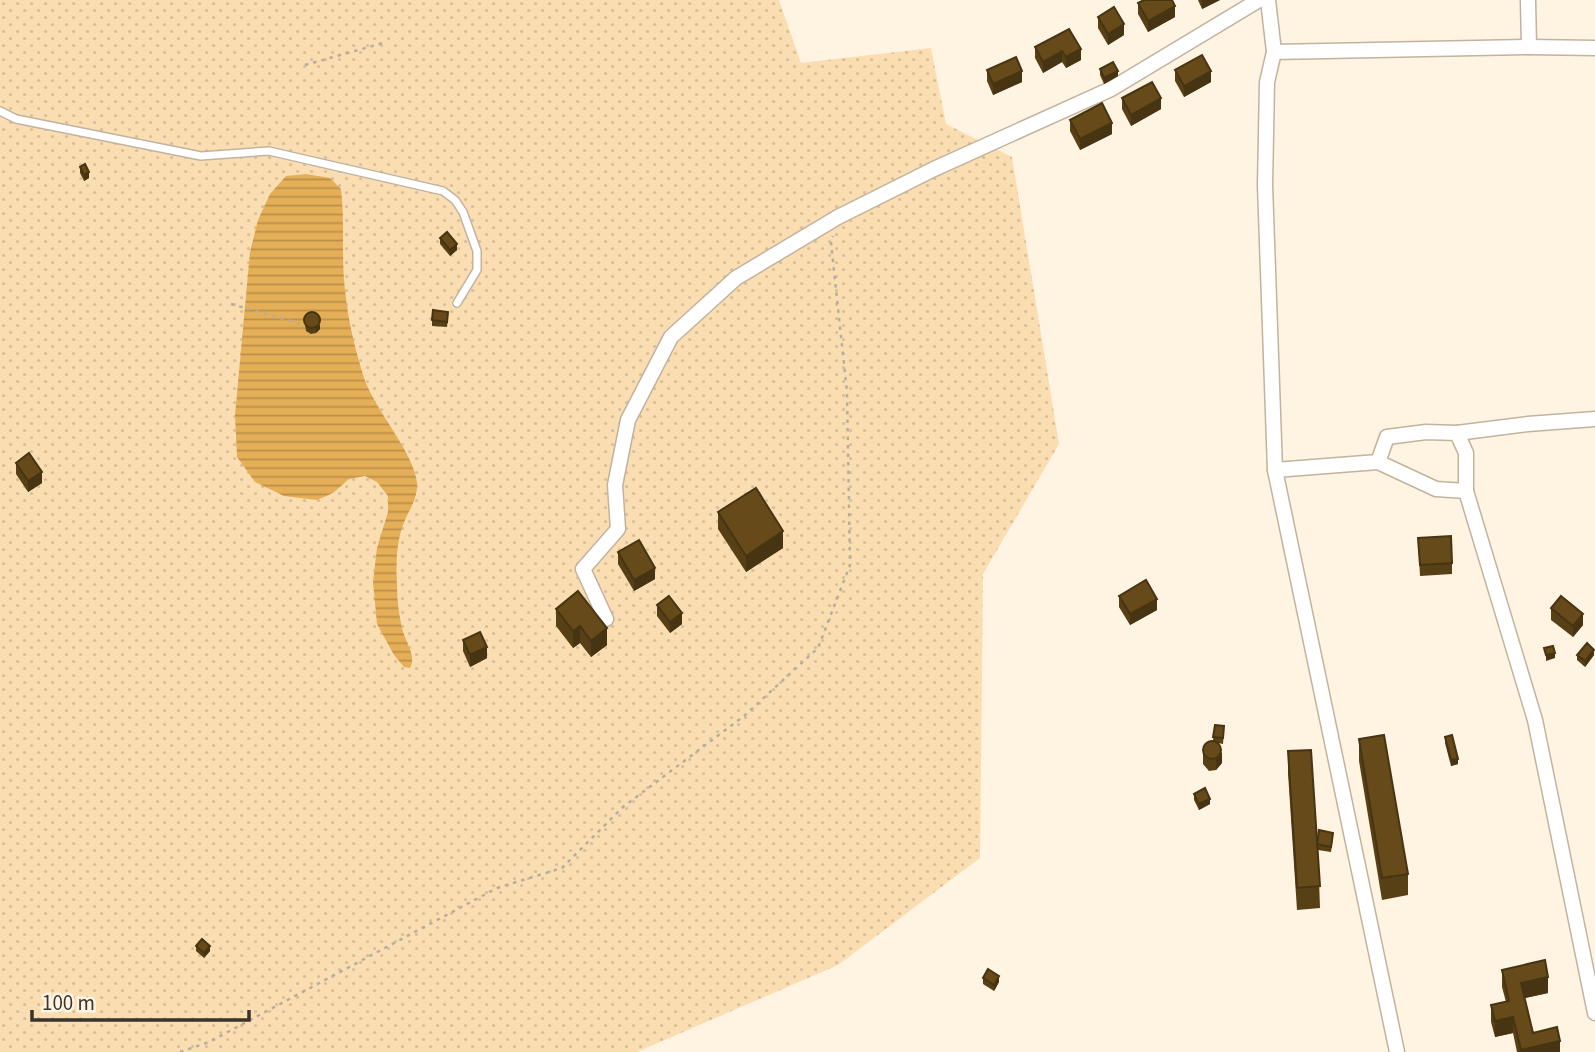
<svg xmlns="http://www.w3.org/2000/svg" width="1595" height="1052" font-family="'Source Sans 3',sans-serif">
  <style>
    .grass { fill: url(#grass-dots) }
    .water { fill: url(#water-rules) }
    .lines { fill: none; stroke-linecap: round; stroke-linejoin: round }
    .service-casing { stroke: #c1b39e; stroke-width: 10 }
    .minor-casing { stroke: #c1b39e; stroke-width: 17 }
    .path { stroke: #b7ad9f; stroke-width: 2.5; stroke-dasharray: 3.5 5; stroke-linecap: butt }
    .service { stroke: #fff; stroke-width: 7 }
    .minor { stroke: #fff; stroke-width: 14 }
    .wall { fill: #584016 }
    .shaded-wall { fill: #473412 }
    .building { fill: #664a1a; stroke: #473412; stroke-width: 2 }
  </style>
  <defs>
    <pattern id="grass-dots" width="8" height="8" patternUnits="userSpaceOnUse" patternTransform="scale(1.75)"><rect width="8" height="8" fill="#fbddb2"/><path d="M2 2h.1M6 6h.1" fill="none" stroke="#d8be99" stroke-width="1.8" stroke-linecap="round"/></pattern>
    <pattern id="water-rules" width="6" height="5" patternUnits="userSpaceOnUse" patternTransform="scale(1.75)"><rect width="6" height="5" fill="#e5af57"/><path d="M0 2.5h6" fill="none" stroke="#bb8f48"/></pattern>
  </defs>
  <rect width="100%" height="100%" fill="#fff3e2"/>
  <polygon class="grass" points="0,0 779,0 801,63 931,48 946,124 1012,157 1059,444 983,574 980,858 838,965 637,1052 0,1052"/>
  <path class="water" d="M306,174l24,4 11,11c4,33 0,67 4,101 3,30 10,59 19,88 11,32 50,75 53,105 1,17 -10,29 -15,45 -6,18 -6,39 -5,58 0,14 2,29 5,42 3,14 15,27 8,40l-6,-1 -10,-12 -17,-31 -4,-42 4,-34 11,-36v-16l-11,-14 -12,-6 -16,3 -16,14 -16,7 -33,-4 -29,-14 -18,-25 -2,-42 15,-163 8,-32 12,-26 16,-18z"/>
  <g class="lines">
    <defs>
      <polyline id="service" points="0,111 16,119 201,156 269,151 443,191 455,200 463,212 477,251 477,270 457,303"/>
      <g id="minor">
        <polyline points="1268,0 1274,52 1267,82 1265,185 1275,470 1397,1052"/>
        <polyline points="1528,0 1529,47"/>
        <polyline points="1274,52 1529,47 1595,48"/>
        <polyline points="1457,433 1528,424 1595,419"/>
        <polyline points="1275,470 1378,462 1436,489 1466,491 1466,453 1457,433 1426,432 1387,437 1378,462"/>
        <polyline points="1466,491 1535,720 1595,1013"/>
        <polyline points="606,619 583,569 618,529 615,485 628,420 671,337 736,278 838,217 934,169 1111,89 1259,0"/>
      </g>
    </defs>
    <use href="#service" class="service-casing"/>
    <use href="#minor" class="minor-casing"/>
    <g class="path">
      <polyline points="305,65 383,43"/>
      <polyline points="231,304 301,324"/>
      <polyline points="180,1052 209,1042 497,888 562,868 623,807 744,716 818,648 850,565 847,392 831,243 833,236"/>
    </g>
    <use href="#service" class="service"/>
    <use href="#minor" class="minor"/>
  </g>
  <g class="wall">
    <polygon points="1198,0 1220,0 1202,9"/>
    <polygon points="1138,3 1175,17 1148,32 1138,14"/>
    <polygon points="1098,17 1124,35 1108,45 1098,28"/>
    <polygon points="1069,29 1081,60 1066,68 1062,62 1043,73 1035,58 1035,47"/>
    <polygon points="1100,69 1118,76 1104,84 1100,75"/>
    <polygon points="987,70 1022,82 993,95 987,81"/>
    <polygon points="1175,70 1211,82 1184,97 1175,81"/>
    <polygon points="1122,98 1161,109 1131,126 1122,109"/>
    <polygon points="1070,120 1112,134 1080,150 1070,131"/>
    <polygon points="80,167 89,178 84,181 80,173"/>
    <polygon points="440,238 457,250 450,256 440,244"/>
    <polygon points="304,318 320,329 316,333 311,334 306,331"/>
    <polygon points="448,318 447,327 432,326 432,320"/>
    <polygon points="16,463 42,483 28,492 16,474"/>
    <polygon points="718,512 783,548 746,572 718,529"/>
    <polygon points="1418,538 1452,563 1452,574 1420,576"/>
    <polygon points="618,552 655,579 634,591 618,564"/>
    <polygon points="1119,596 1157,610 1130,625 1119,607"/>
    <polygon points="657,605 682,624 670,633 657,616"/>
    <polygon points="1551,608 1583,625 1573,637 1551,620"/>
    <polygon points="556,609 607,645 591,657 580,643 573,648 556,626"/>
    <polygon points="463,640 487,658 470,667 463,651"/>
    <polygon points="1577,655 1594,655 1585,667 1577,660"/>
    <polygon points="1215,725 1224,732 1223,744 1218,743 1222,763 1216,770 1209,771 1203,764 1203,746 1213,740"/>
    <polygon points="1445,737 1458,764 1451,766 1445,743"/>
    <polygon points="1359,739 1408,874 1408,895 1382,900 1359,761"/>
    <polygon points="1288,751 1317,843 1333,838 1331,852 1318,850 1320,908 1297,910 1288,773"/>
    <polygon points="1194,794 1210,804 1199,810 1194,800"/>
    <polygon points="196,946 210,951 204,958 196,951"/>
    <polygon points="1502,970 1548,993 1525,998 1533,1033 1560,1052 1517,1052 1513,1033 1495,1037 1491,1022 1491,1005 1506,1002 1502,987"/>
    <polygon points="983,978 999,982 994,991 983,984"/>
  </g>
  <g class="shaded-wall">
    <polygon points="1202,0 1220,0 1202,9"/>
    <polygon points="1175,6 1175,17 1148,32 1148,21"/>
    <polygon points="1124,24 1124,35 1108,45 1108,34"/>
    <polygon points="1081,49 1081,60 1066,68 1066,57"/>
    <polygon points="1062,51 1062,62 1043,73 1043,62"/>
    <polygon points="1022,71 1022,82 993,95 993,84"/>
    <polygon points="1118,71 1118,76 1104,84 1104,78"/>
    <polygon points="1211,71 1211,82 1184,97 1184,86"/>
    <polygon points="1161,98 1161,109 1131,126 1131,115"/>
    <polygon points="1112,123 1112,134 1080,150 1080,139"/>
    <polygon points="89,172 89,178 84,181 84,175"/>
    <polygon points="457,244 457,250 450,256 450,250"/>
    <polygon points="320,324 320,329 316,333 316,328"/>
    <polygon points="42,472 42,483 28,492 28,481"/>
    <polygon points="783,531 783,548 746,572 746,556"/>
    <polygon points="655,568 655,579 634,591 634,580"/>
    <polygon points="1157,599 1157,610 1130,625 1130,614"/>
    <polygon points="682,613 682,624 670,633 670,622"/>
    <polygon points="1583,614 1583,625 1573,637 1573,626"/>
    <polygon points="580,626 580,643 573,648 573,631"/>
    <polygon points="607,628 607,645 591,657 591,641"/>
    <polygon points="487,647 487,658 470,667 470,655"/>
    <polygon points="1594,650 1594,655 1585,667 1585,661"/>
    <polygon points="1555,653 1555,658 1546,661 1546,655"/>
    <polygon points="1222,752 1222,763 1216,770 1216,759"/>
    <polygon points="1458,759 1458,764 1451,766 1451,760"/>
    <polygon points="1210,799 1210,804 1199,810 1199,804"/>
    <polygon points="210,946 210,951 204,958 204,953"/>
    <polygon points="999,976 999,982 994,991 994,985"/>
    <polygon points="1548,977 1548,993 1521,999 1521,983"/>
    <polygon points="1513,1017 1513,1033 1495,1037 1495,1021"/>
    <polygon points="1560,1041 1560,1052 1521,1052 1521,1050"/>
  </g>
  <g class="building">
    <polygon points="1144,0 1172,0 1175,6 1148,21 1138,3"/>
    <polygon points="1114,7 1124,24 1108,34 1098,17"/>
    <polygon points="1069,29 1081,49 1066,57 1062,51 1043,62 1035,47"/>
    <polygon points="1202,55 1211,71 1184,86 1175,70"/>
    <polygon points="1016,57 1022,71 993,84 987,70"/>
    <polygon points="1113,62 1118,71 1104,78 1100,69"/>
    <polygon points="1152,82 1161,98 1131,115 1122,98"/>
    <polygon points="1102,103 1112,123 1080,139 1070,120"/>
    <polygon points="85,164 89,172 84,175 80,167"/>
    <polygon points="447,232 457,244 450,250 440,238"/>
    <polygon points="433,310 448,312 447,322 432,320"/>
    <circle cx="312" cy="320" r="8"/>
    <polygon points="29,453 42,472 28,481 16,463"/>
    <polygon points="756,488 783,531 746,556 718,512"/>
    <polygon points="1451,536 1452,563 1420,565 1418,538"/>
    <polygon points="639,540 655,568 634,580 618,552"/>
    <polygon points="1146,580 1157,599 1130,614 1119,596"/>
    <polygon points="578,591 607,628 591,641 580,626 573,631 556,609"/>
    <polygon points="669,596 682,613 670,622 657,605"/>
    <polygon points="1561,596 1583,614 1573,626 1551,608"/>
    <polygon points="480,632 487,647 470,655 463,640"/>
    <polygon points="1587,643 1594,650 1585,661 1577,655"/>
    <polygon points="1553,646 1555,653 1546,655 1544,648"/>
    <polygon points="1215,725 1224,726 1223,738 1213,737"/>
    <polygon points="1384,735 1408,874 1382,878 1359,739"/>
    <polygon points="1452,735 1458,759 1451,760 1445,737"/>
    <circle cx="1212" cy="750" r="9"/>
    <polygon points="1311,750 1320,886 1297,888 1288,751"/>
    <polygon points="1205,788 1210,799 1199,804 1194,794"/>
    <polygon points="1319,830 1333,833 1331,847 1317,844"/>
    <polygon points="202,939 210,946 204,953 196,946"/>
    <polygon points="1545,960 1548,977 1521,983 1533,1033 1557,1027 1560,1041 1521,1050 1513,1017 1495,1021 1491,1005 1509,1001 1502,970"/>
    <polygon points="988,969 999,976 994,985 983,978"/>
  </g>
  <path d="M32 1010v10h217v-10" fill="none" stroke="#39332b" stroke-width="3.5"/>
  <text x="42" y="1010" font-size="21" fill="#39332b" stroke="#fff3e2" stroke-width="5" paint-order="stroke">100 m</text>
</svg>
